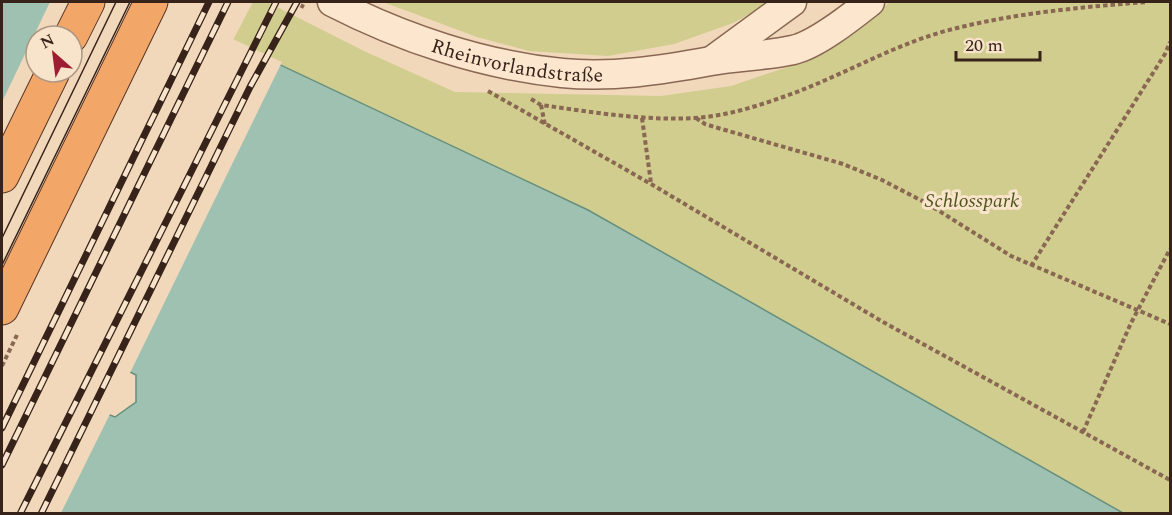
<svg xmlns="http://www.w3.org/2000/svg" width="1172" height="515" font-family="Spectral,serif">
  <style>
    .green { fill: #d0cd8e }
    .water { fill: #9fc1b2; stroke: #668f7e; stroke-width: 1.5; fill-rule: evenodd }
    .pier { fill: #f1d8ba; fill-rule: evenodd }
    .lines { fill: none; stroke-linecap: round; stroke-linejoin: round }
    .minor-casing { stroke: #896753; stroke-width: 31 }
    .trunk-casing { stroke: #563628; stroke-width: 35 }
    .path { stroke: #896753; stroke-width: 4; stroke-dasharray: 4.5 3; stroke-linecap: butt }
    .minor { stroke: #fce7ce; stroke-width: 28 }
    .trunk { stroke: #f2a667; stroke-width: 33 }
    .tram { stroke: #37231a; stroke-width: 1.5 }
    .rail-casing { stroke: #37231a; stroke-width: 7 }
    .rail { stroke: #f8e4ca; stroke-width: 4.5; stroke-dasharray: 14; stroke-linecap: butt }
    .labels { text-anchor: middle; stroke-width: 6; stroke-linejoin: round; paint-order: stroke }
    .street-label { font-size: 20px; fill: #37231a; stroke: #f8e4ca }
    .park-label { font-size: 20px; font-style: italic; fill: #50551e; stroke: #f8e4ca }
  </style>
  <rect width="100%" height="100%" fill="#f1d8ba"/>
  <g class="green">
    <polygon points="253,2 267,2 364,51 455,92 661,96 731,86 805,61 877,14 889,2 1170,2 1170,513 1119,512 588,210 232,42"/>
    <polygon points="383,2 772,2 733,23 674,44 608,56 529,51 477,37"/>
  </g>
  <path class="water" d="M2,2h145l441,208 535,303h-1121v-150l87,44 26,10 21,-15v-27l-134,-67zM36,36h36v36h-36z"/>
  <g class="pier">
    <path d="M50,2h104l128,60 -153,313 -127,-64v-209zM36,36h36v36h-36z"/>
    <polygon points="2,360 90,404 111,412 61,513 2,513"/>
  </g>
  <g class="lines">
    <defs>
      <g id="minor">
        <path id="s1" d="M332,2c70,36 151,63 230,71 50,5 100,-3 149,-12 27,-5 55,-5 82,-11 23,-5 58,-33 77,-48"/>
        <polyline points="714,59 792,2"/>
      </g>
      <g id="trunk">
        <polyline points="71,36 88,2"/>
        <polyline points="2,176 53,72"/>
        <polyline points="2,308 151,2"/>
      </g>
    </defs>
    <use href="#minor" class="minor-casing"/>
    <use href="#trunk" class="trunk-casing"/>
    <g class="path">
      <polyline points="294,2 304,7"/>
      <polyline points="488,91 651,184 883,322 1170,480"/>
      <path d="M531,99l10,6c51,7 102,16 154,13 30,-2 60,-11 88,-21 58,-20 110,-53 170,-68 63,-16 129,-22 194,-27"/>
      <polyline points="541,105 545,125"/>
      <polyline points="642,118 651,183"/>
      <polyline points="696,118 705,124 718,128 843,164 882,180 928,204 1011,256 1170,324"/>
      <polyline points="1031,266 1165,54 1170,42"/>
      <polyline points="2,366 17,335"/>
      <polyline points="1083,432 1131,323 1170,249"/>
    </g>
    <use href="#minor" class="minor"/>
    <use href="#trunk" class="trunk"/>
    <g class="tram">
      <polyline points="2,238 116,2"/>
      <polyline points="2,265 130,2"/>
    </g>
    <defs>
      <g id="rail">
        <polyline points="2,428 209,2"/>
        <polyline points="2,465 228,2"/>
        <polyline points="20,514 276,2"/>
        <polyline points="41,514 250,87 297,2"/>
      </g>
    </defs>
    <use href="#rail" class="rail-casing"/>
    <use href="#rail" class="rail"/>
  </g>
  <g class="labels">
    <g class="street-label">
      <text dy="7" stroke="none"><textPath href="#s1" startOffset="196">Rheinvorlandstraße</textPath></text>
    </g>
    <g class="park-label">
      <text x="972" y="207">Schlosspark</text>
    </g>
  </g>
  <rect width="1172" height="515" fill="none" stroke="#37231a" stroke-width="6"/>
  <g transform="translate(54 54) rotate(332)"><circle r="28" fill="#f8e4ca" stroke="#ab9784" stroke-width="1.5"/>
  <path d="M0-4.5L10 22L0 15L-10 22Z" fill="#9d1e33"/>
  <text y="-9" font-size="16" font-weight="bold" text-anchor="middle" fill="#37231a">N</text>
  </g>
  <path d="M956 51v9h84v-9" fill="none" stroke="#37231a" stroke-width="3"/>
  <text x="965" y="51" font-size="18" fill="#37231a" stroke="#f8e4ca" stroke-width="4.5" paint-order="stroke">20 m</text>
</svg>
